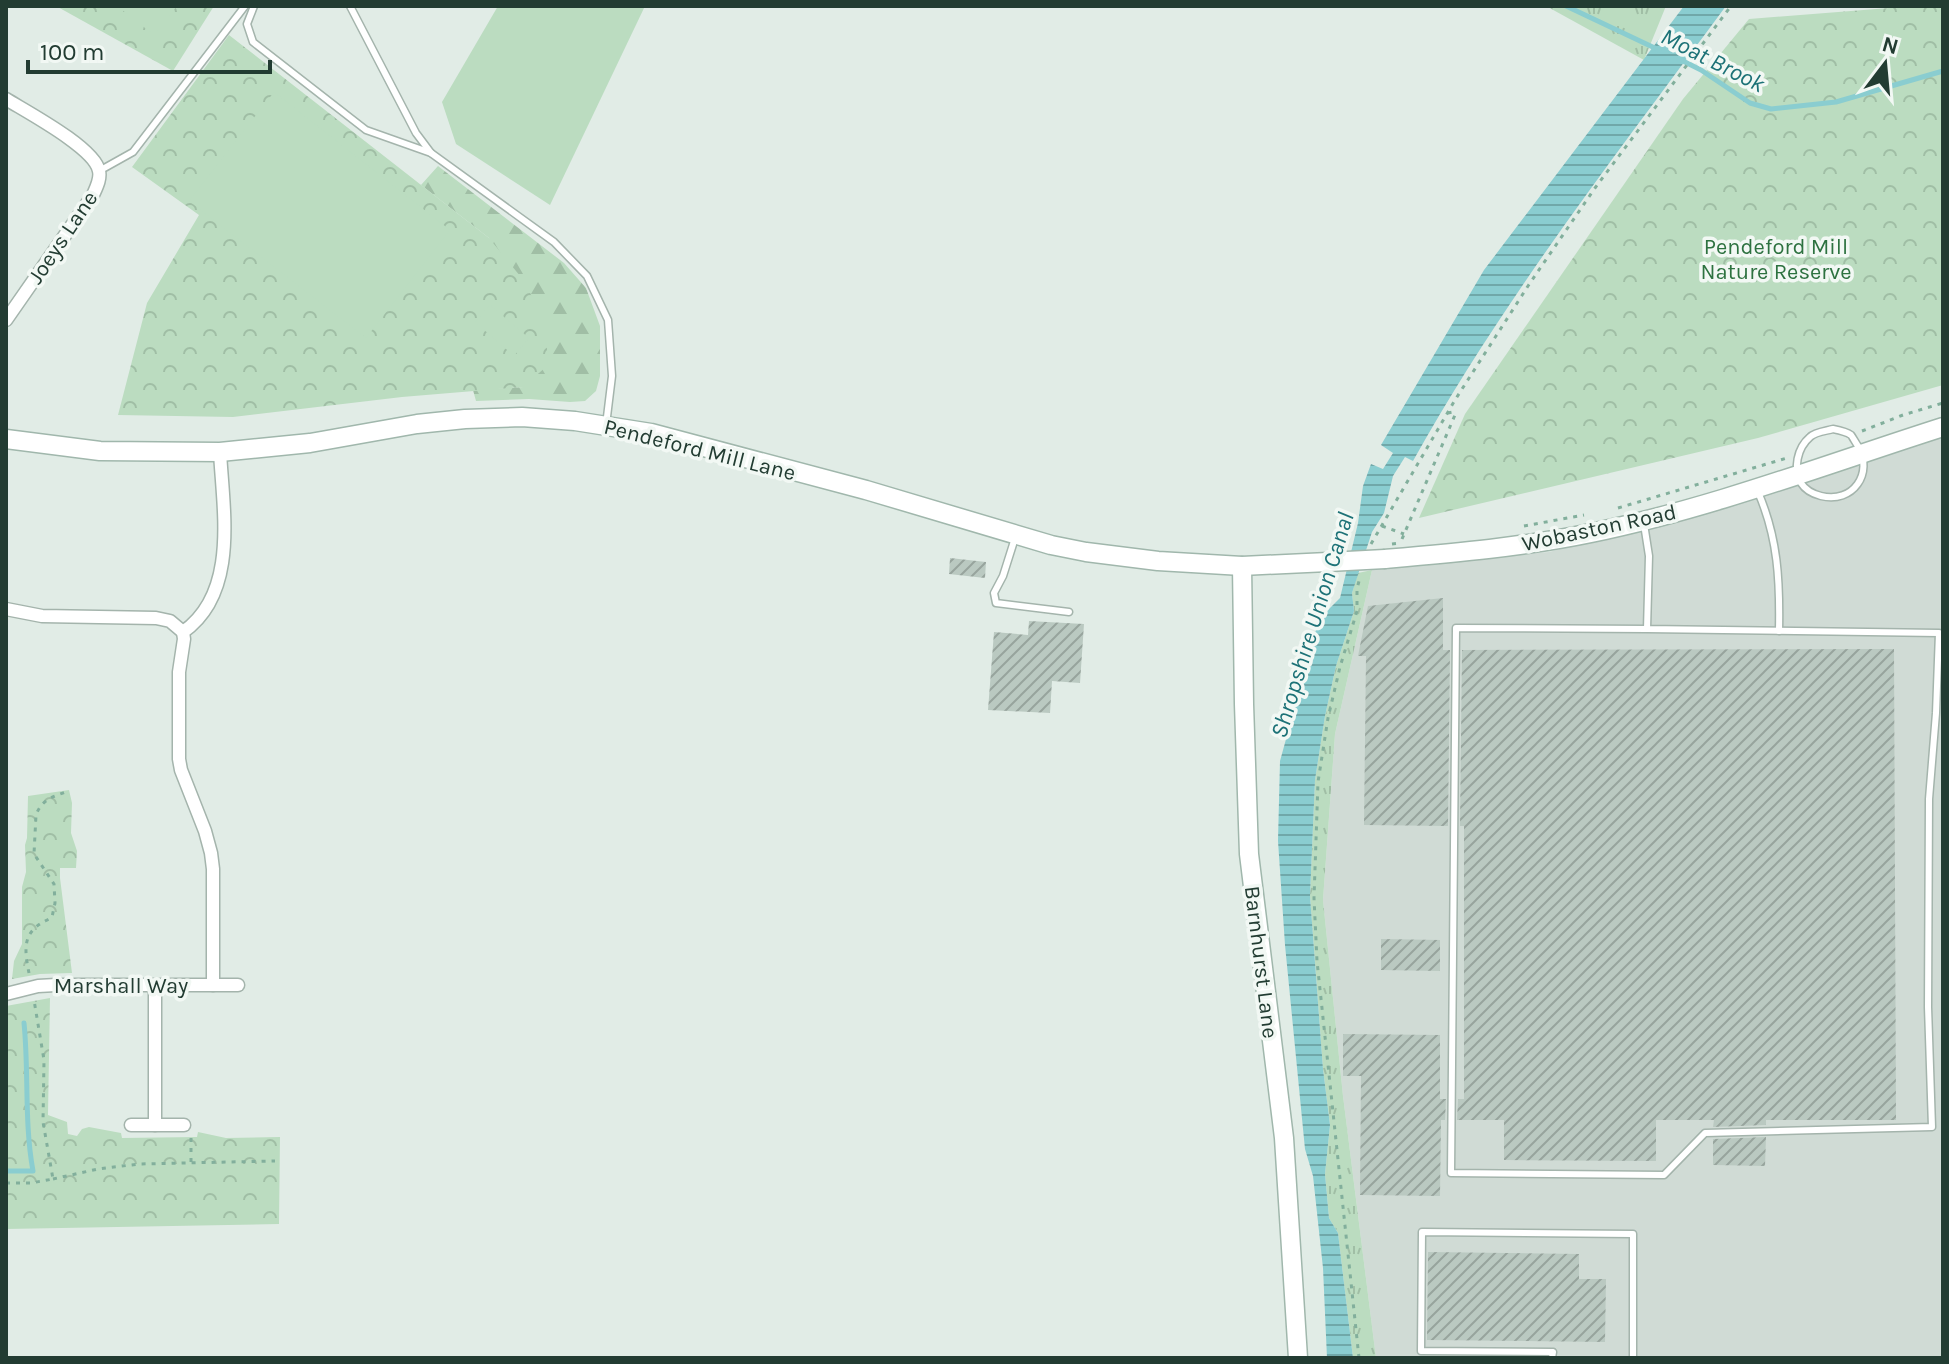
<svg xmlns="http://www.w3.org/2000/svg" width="1949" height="1364" font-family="Karla,sans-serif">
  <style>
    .built { fill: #d0dbd5 }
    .grass { fill: url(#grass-tufts) }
    .forest { fill: url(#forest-firs) }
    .park { fill: url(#park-crowns) }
    .garden { fill: #bbdcc0 }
    .water { fill: url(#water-rules) }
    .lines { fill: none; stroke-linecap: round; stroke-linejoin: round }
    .stream { stroke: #8acdd0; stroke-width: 5 }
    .building { fill: url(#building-hatch) }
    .lane-casing { stroke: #a4b4ac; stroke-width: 9 }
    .street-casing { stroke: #a4b4ac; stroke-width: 15 }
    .secondary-casing { stroke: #a0b7ac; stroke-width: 21 }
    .path { stroke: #82af9c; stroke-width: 3; stroke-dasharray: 4 6; stroke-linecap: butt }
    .lane { stroke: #fff; stroke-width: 6 }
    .street { stroke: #fff; stroke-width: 12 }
    .secondary { stroke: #fff; stroke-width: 18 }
    .secondary-bridge-casing { stroke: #a0b7ac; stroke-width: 21; stroke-linecap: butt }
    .path-bridge { stroke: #82af9c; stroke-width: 3; stroke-dasharray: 4 6; stroke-linecap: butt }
    .secondary-bridge { stroke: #fff; stroke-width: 18 }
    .labels { text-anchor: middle; stroke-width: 7; stroke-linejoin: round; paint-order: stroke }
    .street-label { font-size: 22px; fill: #223c32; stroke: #f2f8f4 }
    .park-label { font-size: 22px; fill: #2d7240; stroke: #f2f8f4 }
    .water-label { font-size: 24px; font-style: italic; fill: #1d7277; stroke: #f2f8f4 }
  </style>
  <defs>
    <pattern id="grass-tufts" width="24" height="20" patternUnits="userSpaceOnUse" patternTransform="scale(2)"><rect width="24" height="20" fill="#bbdcc0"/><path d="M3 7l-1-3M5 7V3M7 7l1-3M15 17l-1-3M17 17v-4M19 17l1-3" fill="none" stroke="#a0bea5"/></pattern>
    <pattern id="forest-firs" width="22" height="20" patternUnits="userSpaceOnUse" patternTransform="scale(2)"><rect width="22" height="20" fill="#bbdcc0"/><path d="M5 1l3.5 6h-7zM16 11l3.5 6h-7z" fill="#a0bea5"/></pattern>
    <pattern id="park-crowns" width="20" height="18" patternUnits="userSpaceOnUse" patternTransform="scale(2)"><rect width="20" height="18" fill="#bbdcc0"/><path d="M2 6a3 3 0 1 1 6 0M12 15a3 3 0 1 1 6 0" fill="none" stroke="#a0bea5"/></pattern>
    <pattern id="water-rules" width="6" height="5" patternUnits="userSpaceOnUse" patternTransform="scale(2)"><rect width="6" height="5" fill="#8acdd0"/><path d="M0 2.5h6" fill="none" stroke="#70a8a9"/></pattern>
    <pattern id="building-hatch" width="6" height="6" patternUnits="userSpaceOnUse" patternTransform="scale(2)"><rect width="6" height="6" fill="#bac9c1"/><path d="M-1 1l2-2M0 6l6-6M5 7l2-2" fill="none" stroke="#97a49d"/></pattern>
  </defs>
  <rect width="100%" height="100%" fill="#e1ece6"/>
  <polygon class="built" points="1943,433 1943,1358 1376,1358 1343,1096 1323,900 1335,734 1372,570 1549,552 1732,506"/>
  <g class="grass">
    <polygon points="1546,6 1666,6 1644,60"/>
    <polygon points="1372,570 1335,734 1323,900 1343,1096 1376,1358 1353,1358 1338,1233 1329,1218 1325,1174 1330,1125 1323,1069 1310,896 1315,780 1325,716 1336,666 1354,611 1352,593 1358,573"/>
  </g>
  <polygon class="forest" points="438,166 564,263 586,288 600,326 600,376 596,391 585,401 570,402 529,399 476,401 473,390 523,387 489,238 421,185"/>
  <g class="park">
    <polygon points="56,6 214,6 173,71"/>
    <polygon points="1914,6 1943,6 1943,385 1758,438 1419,518 1465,414 1683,99 1749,19"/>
    <polygon points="229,35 489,238 525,282 547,329 547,366 523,387 402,397 233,417 118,415 147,303 199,215 132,167"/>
    <polygon points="69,790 72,803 71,833 77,851 76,868 60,868 60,878 72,973 40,974 12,979 14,961 22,944 22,887 26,872 25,845 27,838 28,796"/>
    <polygon points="50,998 48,1115 67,1122 68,1134 77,1136 82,1129 89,1127 121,1133 122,1138 197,1137 198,1132 226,1138 280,1137 279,1224 6,1229 6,1006"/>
  </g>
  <g class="garden">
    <polygon points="117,6 177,6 154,35"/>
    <polygon points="498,6 645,6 550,205 456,144 442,102"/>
    <polygon points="274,92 450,230 366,338 189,201"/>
    <polygon points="490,305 529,338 514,356 475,322"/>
  </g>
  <path class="water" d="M1684,6h42c-109,147 -224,295 -313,455l-8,-4 -12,19 -9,37 -12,19 -20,61 2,18 -18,55 -11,50 -10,64 -5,116 13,173 7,56 -5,49 4,44 9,15 15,125h-26l-4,-90 -10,-92 -8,-27 -20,-204 -7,-104 2,-80 39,-142 21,-21 18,-75 5,-37 8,-22 12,5 10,-16 -12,-8 103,-175z"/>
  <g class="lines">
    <g class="stream">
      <polyline points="1566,6 1659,50"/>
      <polyline points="1679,59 1701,70 1750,103 1771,109 1836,102 1943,71"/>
      <path d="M6,1171h27c-9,-49 -4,-99 -9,-148"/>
    </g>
  </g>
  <g class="building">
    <polygon points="950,558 986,562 985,578 949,574"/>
    <polygon points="1443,598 1443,650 1450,650 1448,826 1364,825 1366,656 1358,656 1368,606"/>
    <polygon points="1029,621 1084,624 1080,683 1052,681 1050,713 988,710 994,632 1028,635"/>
    <polygon points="1894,649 1896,1120 1766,1120 1766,1125 1713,1127 1714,1120 1656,1120 1656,1161 1504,1160 1504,1120 1457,1120 1458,1099 1464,1099 1464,826 1460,826 1462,650"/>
    <polygon points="1381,939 1440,940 1440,971 1381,970"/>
    <polygon points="1343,1034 1440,1035 1440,1099 1446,1099 1445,1120 1441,1120 1440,1196 1360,1195 1361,1076 1343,1076"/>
    <polygon points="1766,1137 1765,1166 1713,1165 1713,1139"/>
    <polygon points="1428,1252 1579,1254 1579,1279 1606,1279 1605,1342 1427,1340"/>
  </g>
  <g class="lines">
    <defs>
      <g id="lane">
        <polyline points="254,6 247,24 253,42 366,130 431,153 554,242 587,276 608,320 612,376 606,425"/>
        <polyline points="350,6 416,133 431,153"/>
        <polyline points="99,171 133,152 245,6"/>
        <path d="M1833,429c5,1 14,3 18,6 1,1 6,10 7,11 16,27 -5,58 -37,50 -8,-2 -15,-5 -20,-13 -8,-14 -4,-35 9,-46 5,-5 16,-6 23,-8z"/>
        <path d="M1758,492c20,46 22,89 21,139"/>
        <polyline points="1644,524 1649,556 1647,629 1939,633 1936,713 1929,799 1928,1007 1932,1127 1705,1133 1664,1175 1451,1173 1456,628 1647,629"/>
        <polyline points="1015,538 1003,576 994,593 996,603 1069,612"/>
        <polyline points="1552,1358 1553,1352 1421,1351 1422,1232 1633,1234 1633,1358"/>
      </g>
      <g id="street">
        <path d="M6,99c21,13 89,49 93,72 2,8 -3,17 -6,24l-87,125"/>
        <polyline points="6,609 42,616 156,618 170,621 183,632"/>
        <polyline points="213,985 238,985"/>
        <path d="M6,994l32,-8 18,-1h157v-116l-2,-16 -6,-22 -24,-61 -2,-11v-87l5,-33 -1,-7c56,-39 40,-122 37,-180"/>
        <polyline points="131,1125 155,1125 155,985"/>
        <polyline points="155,1125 184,1125"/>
      </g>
      <g id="secondary">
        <polyline points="6,439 100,451 220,452 310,443 417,424 465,419 522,417 575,421 651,433 866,490 1051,545 1086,552 1158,561 1242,566 1328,562"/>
        <path d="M1385,559c69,-6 139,-12 206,-26 121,-25 236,-69 352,-106"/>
        <polyline points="1242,566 1244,704 1249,854 1284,1138 1298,1358"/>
      </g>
    </defs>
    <use href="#lane" class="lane-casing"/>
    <use href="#street" class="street-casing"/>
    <use href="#secondary" class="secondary-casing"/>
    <g class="path">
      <polyline points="1862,431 1903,415 1943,403"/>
      <polyline points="1618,508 1787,458"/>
      <polyline points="1382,526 1404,534"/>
      <polyline points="1524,526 1584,515"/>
      <polyline points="1402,539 1455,415 1453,412 1448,413"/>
      <polyline points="1371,544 1455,400 1528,286 1595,188 1731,6"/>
      <path d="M29,973c-3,-15 -7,-34 6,-45 5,-5 11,-7 17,-11l3,-14 -1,-19 -20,-30 2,-39c6,-16 18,-19 33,-24"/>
      <polyline points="191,1138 191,1163"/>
      <polyline points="53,1179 98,1169 139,1164 275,1161"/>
      <polyline points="6,1183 31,1183 53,1179 43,1122 44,1060 34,1000"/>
      <polyline points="1359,1358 1317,961 1314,898 1318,782 1328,718 1340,667 1357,611 1357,589 1360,577"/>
    </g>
    <use href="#lane" class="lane"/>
    <use href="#street" class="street"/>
    <use href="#secondary" class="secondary"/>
    <defs>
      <polyline id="secondary-bridge" points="1328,562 1385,559"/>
    </defs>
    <use href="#secondary-bridge" class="secondary-bridge-casing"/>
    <polyline class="path-bridge" points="1392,544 1401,543"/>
    <use href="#secondary-bridge" class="secondary-bridge"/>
  </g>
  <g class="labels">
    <g class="street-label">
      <text transform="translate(62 237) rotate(-56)" y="8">Joeys Lane</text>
      <text transform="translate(700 449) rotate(14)" y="8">Pendeford Mill Lane</text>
      <text transform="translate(1599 527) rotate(-12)" y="8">Wobaston Road</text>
      <text transform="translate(1262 962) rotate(83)" y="8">Barnhurst Lane</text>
      <text x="121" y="993">Marshall Way</text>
    </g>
    <g class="park-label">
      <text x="1776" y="254">Pendeford Mill<tspan x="1776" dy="25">Nature Reserve</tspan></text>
    </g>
    <g class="water-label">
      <text transform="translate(1713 60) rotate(27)" y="8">Moat Brook</text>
      <text transform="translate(1312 625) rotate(-73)" y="8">Shropshire Union Canal</text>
    </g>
  </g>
  <rect width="1949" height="1364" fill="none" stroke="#223c32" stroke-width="16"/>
  <g transform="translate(1885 64) rotate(16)" stroke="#f2f8f4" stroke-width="6" paint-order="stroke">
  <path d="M0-6L14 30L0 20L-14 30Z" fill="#223c32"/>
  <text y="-12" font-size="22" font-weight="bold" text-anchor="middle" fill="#223c32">N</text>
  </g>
  <path d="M28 60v12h242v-12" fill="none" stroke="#223c32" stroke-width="4"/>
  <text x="40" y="60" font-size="24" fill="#223c32" stroke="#f2f8f4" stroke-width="6" paint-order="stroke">100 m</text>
</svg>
